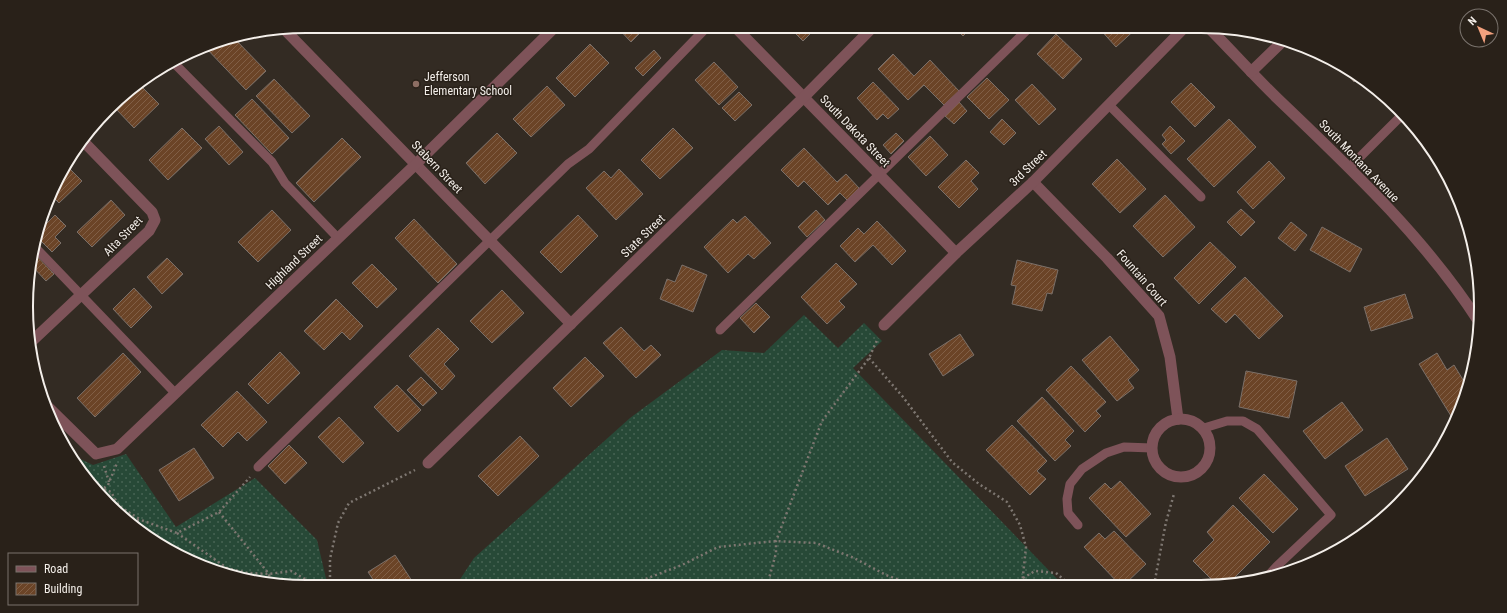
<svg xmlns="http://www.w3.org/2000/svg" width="1507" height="613" font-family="'Roboto Condensed',sans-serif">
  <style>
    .grass { fill: url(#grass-dots) }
    .building { fill: url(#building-hatch); stroke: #7b7069 }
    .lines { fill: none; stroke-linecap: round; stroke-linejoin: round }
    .path { stroke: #7e7771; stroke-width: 2.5; stroke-dasharray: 2 3; stroke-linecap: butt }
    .service { stroke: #7e5359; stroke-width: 9 }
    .minor { stroke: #7e5359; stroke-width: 11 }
    .education-dot { fill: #8d6e63; stroke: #292119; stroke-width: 1.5 }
    .labels { text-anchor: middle; stroke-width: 3; stroke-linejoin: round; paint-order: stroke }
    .poi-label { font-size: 12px; fill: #f4efea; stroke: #292119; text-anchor: start }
    .street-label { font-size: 12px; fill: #f4efea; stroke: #292119 }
    .rim { fill: none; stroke: #f4efea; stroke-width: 2 }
  </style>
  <defs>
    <pattern id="grass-dots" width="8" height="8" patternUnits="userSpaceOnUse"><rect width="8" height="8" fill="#274937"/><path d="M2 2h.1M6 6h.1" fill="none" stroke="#476454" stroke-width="1.8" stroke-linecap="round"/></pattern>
    <pattern id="building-hatch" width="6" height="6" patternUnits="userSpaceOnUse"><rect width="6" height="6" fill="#6b4427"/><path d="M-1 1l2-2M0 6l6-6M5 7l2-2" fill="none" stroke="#815f46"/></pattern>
  </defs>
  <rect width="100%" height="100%" fill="#332b23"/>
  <g class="grass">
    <polygon points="804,315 838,348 864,323 882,341 853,368 1063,585 455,587 474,558 630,418 722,350 764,353"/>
    <polygon points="126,454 176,527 255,478 317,540 328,587 306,587 217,572 136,529 73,462 70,456 72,455 93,465"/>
  </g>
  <g class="building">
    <polygon points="616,26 647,26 631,42"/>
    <polygon points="788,26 816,26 817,27 803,41"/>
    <polygon points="953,26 973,26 963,36"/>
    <polygon points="1099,26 1139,26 1116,47 1098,27"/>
    <polygon points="1056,34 1082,59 1063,79 1037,54"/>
    <polygon points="234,38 266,71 246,90 204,46 216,41"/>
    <polygon points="590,44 609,63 575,97 556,78"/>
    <polygon points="654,50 661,58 643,76 635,68"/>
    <polygon points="893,54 914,76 930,60 959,91 944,105 924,85 908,100 878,69"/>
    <polygon points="714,62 738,87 719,105 695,80"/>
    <polygon points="1338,62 1341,63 1359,77 1354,82 1337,63"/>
    <polygon points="987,78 1009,100 989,119 967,97"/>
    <polygon points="274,79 310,116 292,133 256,96"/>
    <polygon points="873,82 899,109 888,119 883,114 877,120 857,98"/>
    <polygon points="1191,83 1215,107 1195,127 1171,102"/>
    <polygon points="1032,84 1056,109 1039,125 1015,100"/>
    <polygon points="140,85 159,104 134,128 116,109"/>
    <polygon points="547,86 565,105 531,137 513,119"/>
    <polygon points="739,92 752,105 735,121 722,108"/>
    <polygon points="252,99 289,138 272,154 235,115"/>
    <polygon points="959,102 967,111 954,124 945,116"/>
    <polygon points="1002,119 1016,133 1004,145 990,132"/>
    <polygon points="1229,119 1256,147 1214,187 1187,159"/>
    <polygon points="219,126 243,152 229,165 205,139"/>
    <polygon points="1170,126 1185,141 1171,154 1162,144 1166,140 1162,135"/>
    <polygon points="182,128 202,148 168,180 149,160"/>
    <polygon points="673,128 693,148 660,179 641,160"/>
    <polygon points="497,133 517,153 485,184 466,163"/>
    <polygon points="896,133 904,141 891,154 883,145"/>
    <polygon points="930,136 948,155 926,176 908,157"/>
    <polygon points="342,138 361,157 314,202 296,183"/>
    <polygon points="804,148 837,182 846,174 859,188 847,200 840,193 828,205 804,181 798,187 781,170"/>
    <polygon points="1117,159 1146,189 1120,213 1092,184"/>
    <polygon points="966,160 979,173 971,181 978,189 959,208 938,187"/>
    <polygon points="1269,161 1285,178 1253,209 1237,192"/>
    <polygon points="67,166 82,181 59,203 51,195 61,172"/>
    <polygon points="619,169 643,194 616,220 586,188 604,171 611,178"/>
    <polygon points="1165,195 1195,227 1163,257 1133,226"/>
    <polygon points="111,200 125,215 92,247 77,232"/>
    <polygon points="1241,209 1255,222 1241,236 1227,222"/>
    <polygon points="272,210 291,230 258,262 238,242"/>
    <polygon points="816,210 825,220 807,237 798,227"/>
    <polygon points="55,215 66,226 55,237 61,243 52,252 36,236 37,233"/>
    <polygon points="578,215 598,236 561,273 540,252"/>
    <polygon points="745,216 771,243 754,259 748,254 728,273 704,247 733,219 737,223"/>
    <polygon points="414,219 457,264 438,283 395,238"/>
    <polygon points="877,221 906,251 892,265 873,245 855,262 840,246 858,228 864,234"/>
    <polygon points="1291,222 1307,235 1295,251 1278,238"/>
    <polygon points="1322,227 1362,249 1350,272 1310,250"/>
    <polygon points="1210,242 1236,267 1199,304 1174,278"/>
    <polygon points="33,252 54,274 46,281 32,266 28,270"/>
    <polygon points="167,258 183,274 162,294 147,277"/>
    <polygon points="1017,260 1058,270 1052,294 1047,293 1042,311 1012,304 1016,286 1011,285"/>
    <polygon points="836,263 857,284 839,301 845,307 827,324 801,297"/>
    <polygon points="372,264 397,289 377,308 352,283"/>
    <polygon points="682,265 707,275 693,312 660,299 667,279 675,282"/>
    <polygon points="1245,277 1283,316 1259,339 1235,314 1226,323 1211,309"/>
    <polygon points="134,288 152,307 131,328 113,309"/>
    <polygon points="502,290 524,313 492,343 470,321"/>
    <polygon points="1405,294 1413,318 1371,331 1364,307"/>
    <polygon points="336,299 363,326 350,340 342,332 324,350 304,331"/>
    <polygon points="756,303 770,317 754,333 740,318"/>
    <polygon points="621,327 644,351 651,345 661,355 636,378 603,343"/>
    <polygon points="438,328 459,349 444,364 455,376 442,390 409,356"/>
    <polygon points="960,334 974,355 943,376 929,354"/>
    <polygon points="1110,336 1139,370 1128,380 1134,388 1117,401 1082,360"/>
    <polygon points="280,352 300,373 268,404 248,384"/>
    <polygon points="123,353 141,372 95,417 77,398"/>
    <polygon points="1437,353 1447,370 1454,365 1468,388 1466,396 1459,411 1451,416 1419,364"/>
    <polygon points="585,357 604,376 571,407 553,388"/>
    <polygon points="1071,366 1106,402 1096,411 1101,416 1085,432 1046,390"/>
    <polygon points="1246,371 1297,381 1289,418 1239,407"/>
    <polygon points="421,377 437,393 423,406 407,390"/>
    <polygon points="397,385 421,410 398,432 374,407"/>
    <polygon points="237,391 267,422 247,441 238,432 223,447 201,425"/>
    <polygon points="1042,397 1074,431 1065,440 1071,446 1055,461 1017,421"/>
    <polygon points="1342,402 1363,430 1325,459 1303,431"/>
    <polygon points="339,417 364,443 343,463 318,437"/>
    <polygon points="1012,425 1047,461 1037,471 1046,479 1030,495 986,450"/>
    <polygon points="520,436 539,456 498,496 478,476"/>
    <polygon points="1387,438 1408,469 1365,496 1345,466"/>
    <polygon points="289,445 307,463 285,484 268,466"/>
    <polygon points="194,448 214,478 179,501 159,470"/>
    <polygon points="1264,474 1298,509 1273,533 1239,498"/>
    <polygon points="1120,481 1151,514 1126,537 1089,498 1105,483 1111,489"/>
    <polygon points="1233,505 1270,542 1227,585 1217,585 1193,561 1214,540 1207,532"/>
    <polygon points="1114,531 1146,564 1124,585 1120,585 1084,547 1099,533 1105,539"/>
    <polygon points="395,555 416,587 378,587 368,572"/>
  </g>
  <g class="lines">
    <g class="path">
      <polyline points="869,358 903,397 952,462 979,484 1007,502 1020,525 1026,547 1022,585"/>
      <polyline points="72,460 74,458 78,457"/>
      <polyline points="104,466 109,482"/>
      <polyline points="95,485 111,492 119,506 141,520"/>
      <polyline points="100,491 108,485 117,463"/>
      <polyline points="219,512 269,574 270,581"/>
      <polyline points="127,520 141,520 177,533 219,512 250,477"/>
      <polyline points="177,533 237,575"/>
      <polyline points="226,568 248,573 269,574 291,571 319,587"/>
      <polyline points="1023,578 1035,571 1056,573 1070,585"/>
      <polyline points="1154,585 1166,522 1174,494"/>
      <polyline points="627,586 682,565 718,547 776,541 816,543 854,558 886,575 913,585"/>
      <polyline points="767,586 776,553 776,541 822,421 869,358 878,338"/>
      <polyline points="330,587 330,559 338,523 349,503 415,470"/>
    </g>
    <g class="service">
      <polyline points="172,61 272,162 285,183 338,238"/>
      <polyline points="1109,105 1201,197"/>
      <polyline points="1349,168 1403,114"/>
      <polyline points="34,246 175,393"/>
      <polyline points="720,330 1031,26"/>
      <polyline points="1204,428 1227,421 1243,421 1257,429 1331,515 1277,566 1268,576"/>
      <polyline points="258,467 568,164 589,149 708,26"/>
      <polyline points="1078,525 1068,513 1067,499 1070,484 1082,469 1106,453 1124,447 1152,448"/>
    </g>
    <g class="minor">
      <polyline points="734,26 956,253"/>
      <path d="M1208,27c24,24 46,49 70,72 72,69 147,139 201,223"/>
      <polyline points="285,30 571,324"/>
      <polyline points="1251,72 1284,40"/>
      <polyline points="1033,182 1107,258 1159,316 1170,357 1178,419"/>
      <polyline points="884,325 956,253 1033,182 1186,26"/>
      <polyline points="31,342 149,231 155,220 152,212 84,142"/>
      <polyline points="44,403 96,454 117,449 416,164 556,26"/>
      <circle cx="1181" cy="448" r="29"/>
      <polyline points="428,463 804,97 874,26"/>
    </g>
  </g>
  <circle class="education-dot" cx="416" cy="84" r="4"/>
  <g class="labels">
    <g class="poi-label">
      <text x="424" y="81">Jefferson<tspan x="424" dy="14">Elementary School</tspan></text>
    </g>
    <g class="street-label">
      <text transform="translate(855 131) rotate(46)" y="4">South Dakota Street</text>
      <text transform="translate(1359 161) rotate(46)" y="4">South Montana Avenue</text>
      <text transform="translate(437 167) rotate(46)" y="4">Stabern Street</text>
      <text transform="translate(1028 168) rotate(-44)" y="4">3rd Street</text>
      <text transform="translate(123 236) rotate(-46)" y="4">Alta Street</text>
      <text transform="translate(643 236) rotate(-44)" y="4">State Street</text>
      <text transform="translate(294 262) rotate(-44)" y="4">Highland Street</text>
      <text transform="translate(1142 278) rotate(49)" y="4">Fountain Court</text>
    </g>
  </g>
  <path d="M0 0H1507V613H0ZM306 33H1201A273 273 0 0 1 1474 306V307A273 273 0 0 1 1201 580H306A273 273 0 0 1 33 307V306A273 273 0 0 1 306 33Z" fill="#292119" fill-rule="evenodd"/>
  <path class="rim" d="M306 33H1201A273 273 0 0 1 1474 306V307A273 273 0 0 1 1201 580H306A273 273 0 0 1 33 307V306A273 273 0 0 1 306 33Z"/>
  <rect x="8" y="553" width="130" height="52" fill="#292119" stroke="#7a736d"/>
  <rect x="16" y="566" width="20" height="6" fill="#7e5359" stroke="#7a736d"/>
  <text x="44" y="573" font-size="12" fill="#f4efea">Road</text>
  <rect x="16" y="583" width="20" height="12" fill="url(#building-hatch)" stroke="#7a736d"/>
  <text x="44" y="593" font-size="12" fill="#f4efea">Building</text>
  <g transform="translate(1479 28) rotate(316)"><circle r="19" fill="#292119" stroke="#7a736d"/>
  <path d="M0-3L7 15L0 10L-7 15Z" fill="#f2a17e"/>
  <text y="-6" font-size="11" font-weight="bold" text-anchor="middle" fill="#f4efea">N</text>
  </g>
</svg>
